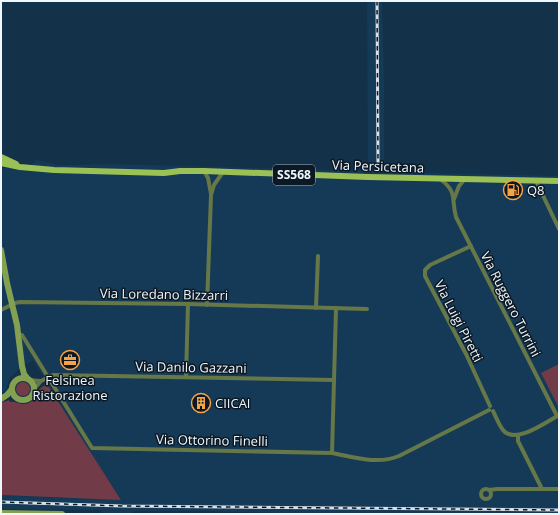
<svg xmlns="http://www.w3.org/2000/svg" width="560" height="515" font-family="'Open Sans',sans-serif">
  <style>
    .built { fill: #153a57 }
    .green { fill: #713c48 }
    .lines { fill: none; stroke-linecap: round; stroke-linejoin: round }
    .street { stroke: #667847; stroke-width: 4 }
    .secondary { stroke: #84a151; stroke-width: 6 }
    .primary { stroke: #9bc156; stroke-width: 6 }
    .rail-casing { stroke: #d8e1e9; stroke-width: 3 }
    .rail { stroke: #0c1823; stroke-width: 1.5; stroke-dasharray: 4.5; stroke-linecap: butt }
    .labels { text-anchor: middle; stroke-width: 3; stroke-linejoin: round; paint-order: stroke }
    .shield { fill: #0c1823; stroke: #abb3bb; stroke-width: 1 }
    .shield-label { font-size: 12px; font-weight: bold; fill: #eff6fc }
    .street-label { font-size: 13px; fill: #eff6fc; stroke: #0c1823 }
    .poi-label { font-size: 13px; fill: #eff6fc; stroke: #0c1823; text-anchor: start }
  </style>
  <rect width="100%" height="100%" fill="#133149"/>
  <polygon class="built" points="367,1 382,1 384,82 384,172 559,176 559,514 320,514 198,511 135,511 130,514 102,514 101,510 1,509 1,495 55,498 121,499 94,459 33,360 17,371 10,378 5,391 1,393 1,168 29,168 36,160 59,165 112,164 368,171"/>
  <g class="green">
    <polygon points="559,364 559,408 541,373"/>
    <circle cx="23" cy="389" r="7"/>
    <path d="M47,384l74,116 -120,-5v-92l8,-3 1,2c5,-1 8,2 13,2 10,0 12,-7 16,-14 2,-3 5,-4 8,-6z"/>
  </g>
  <g class="lines">
    <g class="street">
      <polyline points="204,171 208,178 211,194"/>
      <path d="M440,179c18,13 11,20 16,38l101,199"/>
      <polyline points="536,181 559,229"/>
      <polyline points="454,199 459,186 465,179"/>
      <polyline points="471,246 430,265 425,270 425,276 466,354 490,406"/>
      <polyline points="207,305 211,195 214,185 223,172"/>
      <polyline points="316,308 318,256"/>
      <polyline points="1,310 15,303 20,302 188,304 367,309"/>
      <path d="M22,335l70,113 240,5c22,4 45,12 67,3l90,-46"/>
      <polyline points="186,377 188,304"/>
      <polyline points="30,380 40,381"/>
      <polyline points="34,389 41,381 53,375 334,380"/>
      <path d="M493,411c3,6 6,14 10,19 12,15 43,-8 56,-15"/>
      <polyline points="518,436 518,441 542,489"/>
      <polyline points="332,453 336,308"/>
      <circle cx="486" cy="494" r="5"/>
      <polyline points="489,490 497,489 559,489"/>
    </g>
    <g class="secondary">
      <polyline points="1,250 7,283 17,325 22,366 24,374 28,379"/>
      <circle cx="23" cy="389" r="11"/>
      <polyline points="1,399 7,395 12,389"/>
      <polyline points="1,513 62,514"/>
    </g>
    <g class="primary">
      <polyline points="1,157 16,164"/>
      <polyline points="1,163 20,167 54,170 164,173 180,171 204,171 368,177 559,181"/>
    </g>
    <defs>
      <g id="rail">
        <polyline points="377,1 378,163"/>
        <polyline points="1,502 122,506 559,510"/>
      </g>
    </defs>
    <use href="#rail" class="rail-casing"/>
    <use href="#rail" class="rail"/>
  </g>
  <defs>
    <symbol id="fuel-ring" viewBox="-11 -11 22 22"><circle r="9.5" fill="#0c1823" stroke="#f5a346" stroke-width="1.5"/><path d="M-5.5-6h7V0h2V4h1.3V-2.5L3-4.5l.8-.8L6-3V5H2.5V1h-1V6h-7ZM-4.2-4.7v3.2H.2V-4.7Z" fill="#f5a346"/></symbol>
    <symbol id="office-ring" viewBox="-11 -11 22 22"><circle r="9.5" fill="#0c1823" stroke="#f5a346" stroke-width="1.5"/><path d="M-6-3h4V-5.5h4V-3h4V5H-6ZM-1-4.5V-3h2v-1.5ZM-6 0V1H6V0Z" fill="#f5a346"/></symbol>
    <symbol id="building-ring" viewBox="-11 -11 22 22"><circle r="9.5" fill="#0c1823" stroke="#f5a346" stroke-width="1.5"/><path d="M-4-6H4V6H1V3H-1V6H-4ZM-2.5-4.3h1.7v1.8h-1.7ZM.8-4.3h1.7v1.8H.8ZM-2.5-1h1.7V.8h-1.7ZM.8-1h1.7V.8H.8Z" fill="#f5a346"/></symbol>
  </defs>
  <g fill-rule="evenodd">
    <use href="#fuel-ring" x="502" y="179" width="22" height="22"/>
    <use href="#office-ring" x="59" y="349" width="22" height="22"/>
    <use href="#building-ring" x="190" y="392" width="22" height="22"/>
  </g>
  <g class="labels">
    <rect class="shield" x="273" y="165" width="42" height="20" rx="3"/>
    <g class="shield-label">
      <text x="294" y="179">SS568</text>
    </g>
    <g class="street-label">
      <text transform="translate(378 166) rotate(2)" y="5">Via Persicetana</text>
      <text transform="translate(164 294) rotate(1)" y="5">Via Loredano Bizzarri</text>
      <text transform="translate(511 304) rotate(63)" y="5">Via Ruggero Turrini</text>
      <text transform="translate(459 321) rotate(63)" y="5">Via Luigi Piretti</text>
      <text transform="translate(191 367) rotate(1)" y="5">Via Danilo Gazzani</text>
      <text transform="translate(212 440) rotate(1)" y="5">Via Ottorino Finelli</text>
    </g>
    <g class="poi-label">
      <text x="527" y="195">Q8</text>
      <text x="70" y="385" text-anchor="middle">Felsinea<tspan x="70" dy="15">Ristorazione</tspan></text>
      <text x="215" y="408">CIICAI</text>
    </g>
  </g>
  <rect width="560" height="515" fill="none" stroke="#eff6fc" stroke-width="4"/>
</svg>
